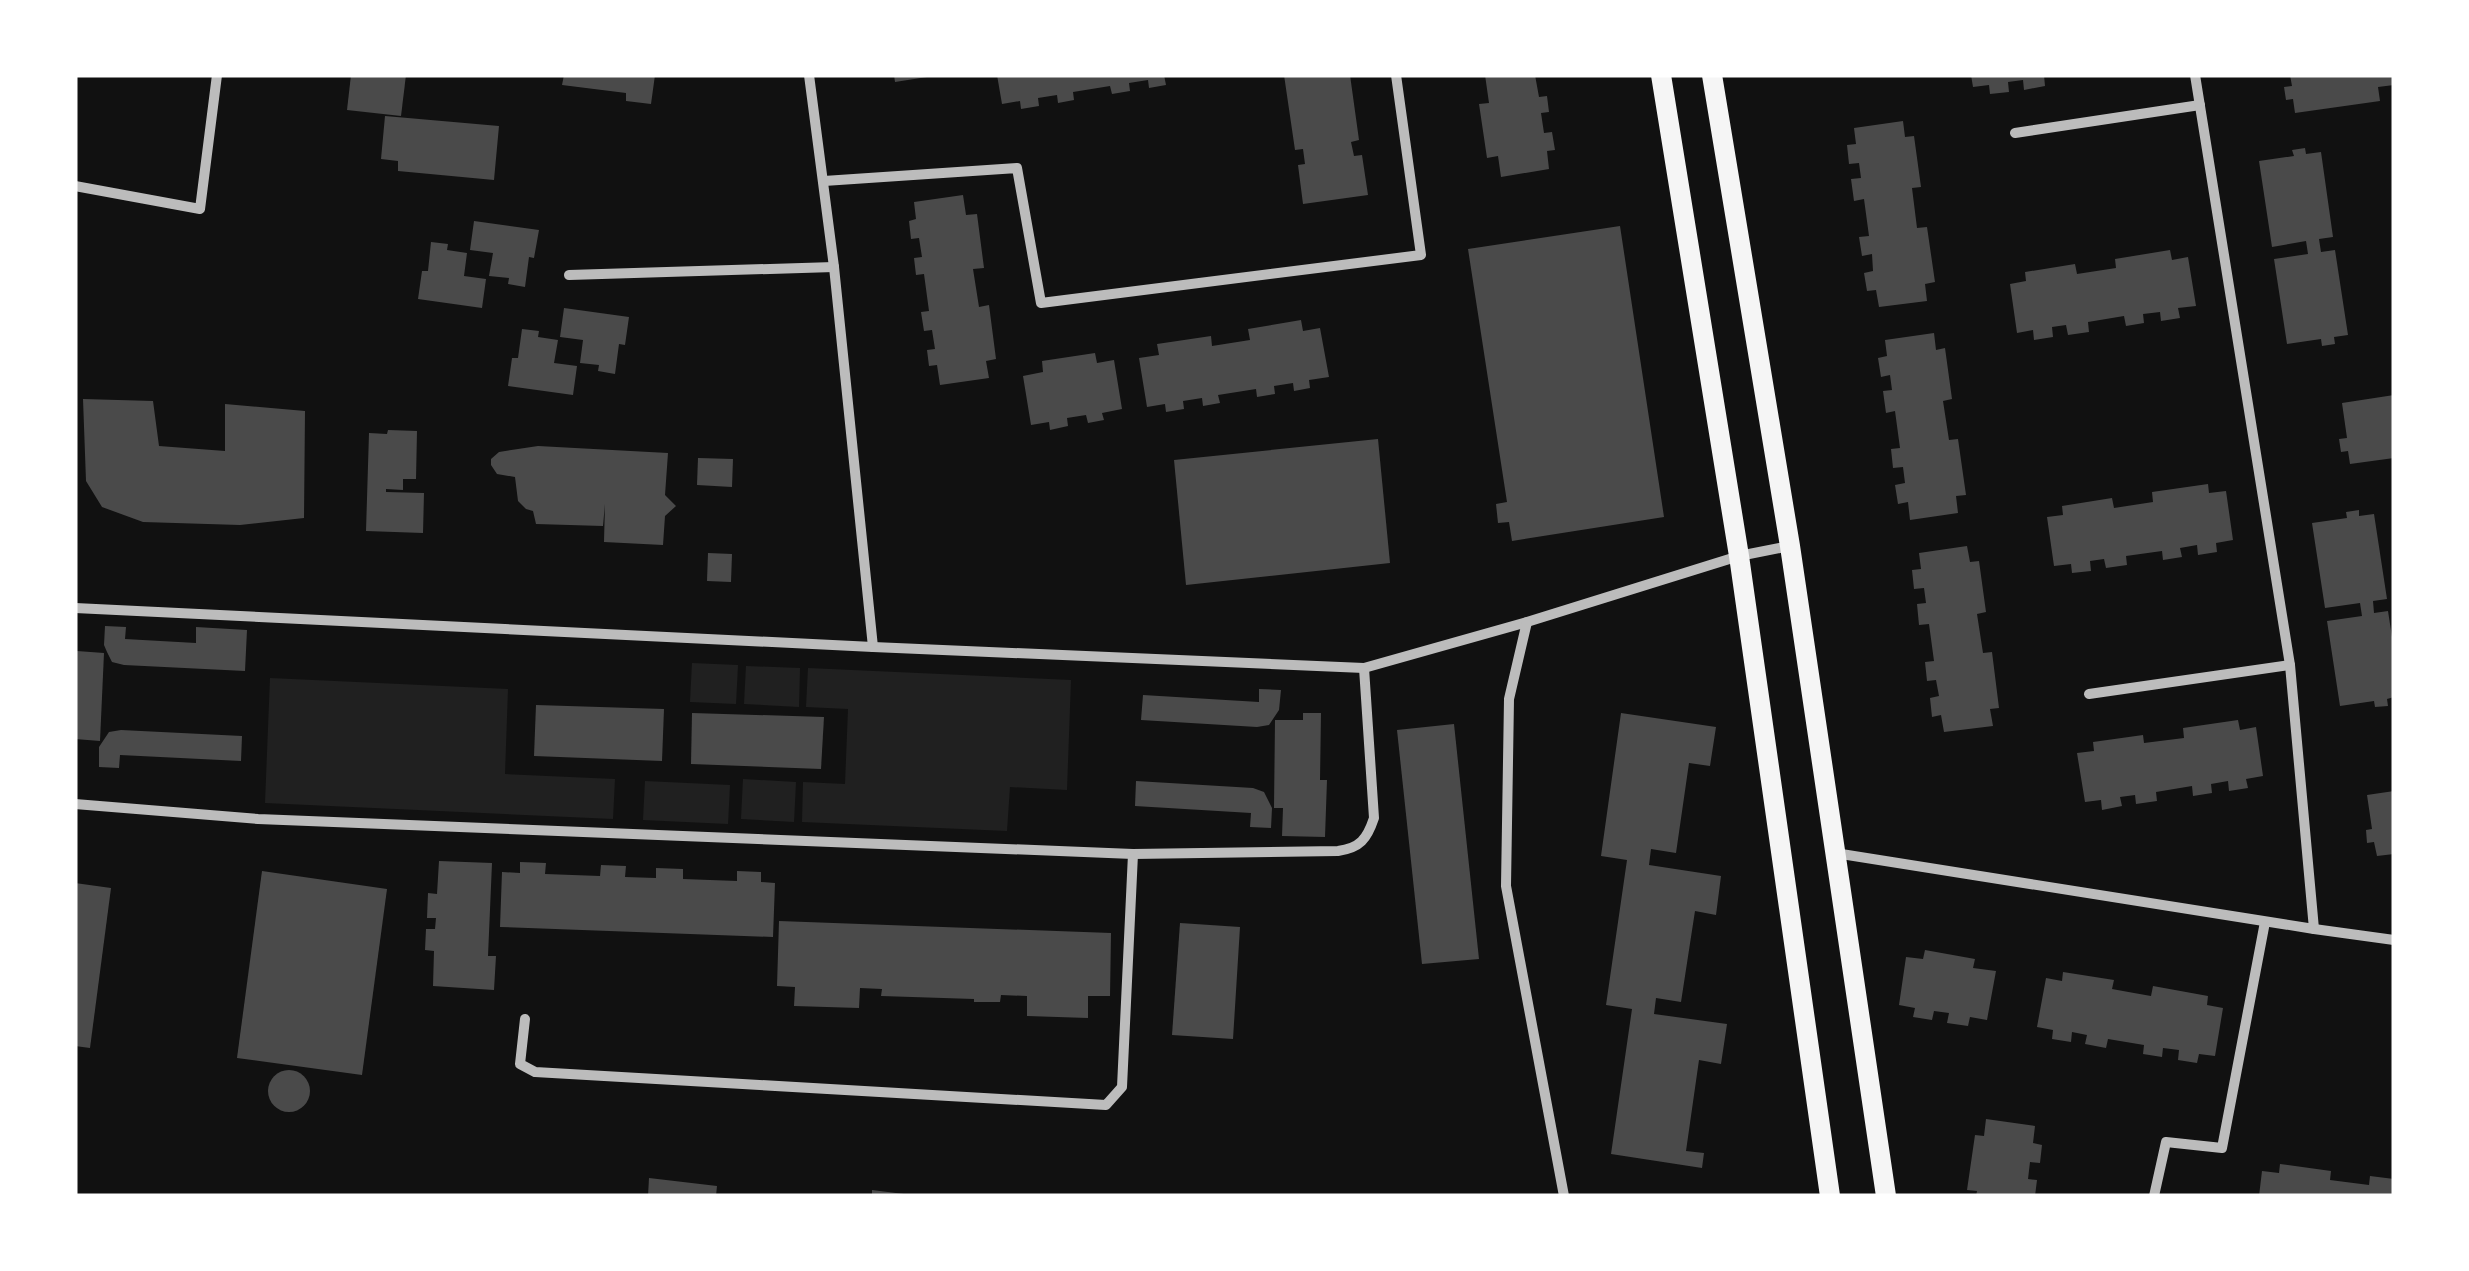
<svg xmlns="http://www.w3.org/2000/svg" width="2469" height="1271" font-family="Karla,sans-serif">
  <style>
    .green { fill: #202020 }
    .building { fill: #4a4a4a }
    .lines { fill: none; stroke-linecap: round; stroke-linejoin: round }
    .minor { stroke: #bcbcbc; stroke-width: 10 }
    .secondary { stroke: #f5f5f5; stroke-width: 20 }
  </style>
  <rect width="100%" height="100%" fill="#111"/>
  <g class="green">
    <polygon points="692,663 738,665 736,704 690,702"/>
    <polygon points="746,666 800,668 799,707 744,704"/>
    <polygon points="808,668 1071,680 1067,790 1010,787 1007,831 802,822 803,782 845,784 848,709 806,707"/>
    <polygon points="270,678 508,689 505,774 615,779 613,819 265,803"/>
    <polygon points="743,779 796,782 794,822 741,819"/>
    <polygon points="645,781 730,785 728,824 643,820"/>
  </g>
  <g class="building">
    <polygon points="351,75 406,75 401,116 347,110"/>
    <polygon points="564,75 655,75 651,104 626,101 626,93 562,85"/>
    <polygon points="894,75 926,75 927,77 895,82"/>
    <polygon points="997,75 1164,75 1166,85 1149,88 1148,80 1129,83 1130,91 1112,94 1110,86 1073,92 1074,100 1058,103 1057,95 1038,98 1039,106 1021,109 1020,101 1002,104"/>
    <polygon points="1284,75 1350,75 1359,140 1351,142 1354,156 1362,155 1368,195 1303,204 1298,165 1305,164 1303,149 1295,150"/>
    <polygon points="1485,75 1535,75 1539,97 1547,96 1549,112 1541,113 1544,133 1552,132 1555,150 1547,151 1549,169 1501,177 1498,156 1487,158 1479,104 1489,103"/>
    <polygon points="1971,75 2044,75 2045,86 2024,90 2023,80 2008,82 2009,92 1990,94 1989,85 1973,87"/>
    <polygon points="2290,75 2394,75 2394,85 2378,87 2380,101 2295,113 2293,99 2286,100 2284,87 2292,86"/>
    <polygon points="385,116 499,126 494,180 398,171 398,161 381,159"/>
    <polygon points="1903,121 1905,137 1914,136 1921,187 1912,188 1917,228 1927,227 1935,282 1925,284 1927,301 1879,307 1876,290 1867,291 1864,273 1873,271 1872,254 1862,256 1859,237 1869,236 1864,199 1854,201 1851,179 1861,178 1859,163 1849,164 1847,145 1856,144 1854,128"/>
    <polygon points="2305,148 2306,154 2321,152 2333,237 2319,239 2321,252 2335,250 2348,335 2334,337 2335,344 2322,346 2321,339 2287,344 2274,259 2308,254 2306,241 2272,247 2259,161 2294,156 2292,150"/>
    <polygon points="963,195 966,215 977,214 984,268 973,269 979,307 989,305 996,359 986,361 989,378 940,385 937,365 929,366 927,350 935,349 932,330 924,331 921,312 929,311 924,274 916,275 914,258 922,257 919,238 911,239 909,221 916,219 914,202"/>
    <polygon points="474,221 539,230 534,258 529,257 525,287 508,284 509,278 489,276 493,253 470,250"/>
    <polygon points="1620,226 1664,517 1512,541 1509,522 1498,523 1496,504 1507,502 1468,249"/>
    <polygon points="431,242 448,244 447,250 467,253 464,276 486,279 482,308 418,299 422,271 428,271"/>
    <polygon points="2170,250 2172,260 2188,257 2196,306 2178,308 2180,318 2161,321 2160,312 2143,314 2144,323 2126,326 2124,316 2088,322 2089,332 2068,335 2066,325 2052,327 2053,337 2034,340 2033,330 2017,333 2010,284 2026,281 2025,272 2075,264 2077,274 2116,268 2115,259"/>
    <polygon points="564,308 629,317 625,345 619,344 615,374 598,371 599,365 580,363 583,340 560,337"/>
    <polygon points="1301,320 1303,331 1320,328 1329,377 1309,380 1310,388 1294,391 1293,383 1274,386 1275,394 1257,397 1256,389 1218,395 1220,403 1203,406 1202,398 1183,401 1184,409 1166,412 1165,404 1147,407 1139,358 1159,355 1157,344 1211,336 1212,346 1250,340 1248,329"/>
    <polygon points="522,329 539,331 538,337 558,340 554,363 577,366 573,395 508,386 512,358 518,358"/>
    <polygon points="1934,333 1936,350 1945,348 1952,399 1943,401 1949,440 1958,439 1966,495 1956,496 1958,513 1910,520 1908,502 1898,504 1895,485 1905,483 1903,467 1893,468 1891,449 1900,448 1895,411 1886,413 1883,391 1892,390 1890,375 1881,377 1878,358 1887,356 1885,340"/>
    <polygon points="1095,353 1097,363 1114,360 1122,409 1102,413 1104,420 1088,423 1086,415 1067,418 1068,426 1050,430 1049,422 1031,425 1023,376 1043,372 1042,361"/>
    <polygon points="2394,395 2394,458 2350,464 2348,451 2341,452 2339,439 2347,438 2342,403"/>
    <polygon points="83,399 153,401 159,446 225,451 225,404 305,411 304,518 240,525 143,522 102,507 86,481"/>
    <polygon points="388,430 417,431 416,479 403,479 403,490 386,489 386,492 424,493 423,533 366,531 369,433 387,434"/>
    <polygon points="1378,439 1390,563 1186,585 1174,460"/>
    <polygon points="538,446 668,453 665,495 676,506 665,516 663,545 604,542 605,504 603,526 536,524 533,511 526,509 518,501 515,477 497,474 491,465 491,459 499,452"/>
    <polygon points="698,458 733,459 732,487 697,485"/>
    <polygon points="2208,484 2209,493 2226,491 2233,540 2216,543 2217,552 2198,555 2197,545 2180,548 2182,557 2163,560 2162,551 2126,556 2127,565 2106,568 2104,559 2090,561 2091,571 2072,573 2071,564 2054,566 2047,517 2063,515 2062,506 2112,498 2114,508 2153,502 2152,492"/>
    <polygon points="2359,510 2359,516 2374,514 2387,599 2373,601 2374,613 2388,611 2394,650 2394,697 2387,699 2388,706 2375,707 2374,701 2340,706 2327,621 2362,616 2360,603 2325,608 2312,523 2347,518 2346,512"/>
    <polygon points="1967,546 1970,562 1979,561 1986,612 1977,614 1983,653 1992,652 1999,708 1990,709 1993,726 1944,732 1941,715 1932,717 1930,698 1939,696 1936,680 1927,681 1925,662 1934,661 1929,624 1919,625 1917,604 1926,603 1924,588 1914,589 1912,570 1921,569 1919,553"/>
    <polygon points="708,553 732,554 731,582 707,581"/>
    <polygon points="105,626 126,627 125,639 196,643 196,627 247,630 245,671 124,665 112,662 107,652 104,645"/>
    <polygon points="77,651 104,653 100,741 75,739"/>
    <polygon points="1259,689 1281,690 1279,710 1269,725 1257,727 1141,720 1143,695 1259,702"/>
    <polygon points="536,705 664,709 662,761 534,756"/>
    <polygon points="692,713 824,717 821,769 691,764"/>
    <polygon points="1303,713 1321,713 1320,780 1327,780 1325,837 1282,836 1283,808 1274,808 1275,720 1303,720"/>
    <polygon points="1621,713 1716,727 1710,766 1689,763 1676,853 1651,849 1649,865 1721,876 1716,915 1695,911 1681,1002 1656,998 1654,1014 1727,1024 1721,1064 1699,1060 1686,1151 1704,1153 1702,1168 1611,1154 1632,1009 1606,1005 1627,860 1601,856"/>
    <polygon points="2238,720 2240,730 2256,727 2263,776 2246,779 2248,788 2229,791 2228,781 2211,784 2212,793 2193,796 2192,786 2156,792 2157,801 2136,804 2135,795 2120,797 2122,806 2102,810 2101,800 2085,802 2077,753 2094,751 2093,742 2143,735 2144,743 2184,738 2183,728"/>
    <polygon points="1454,724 1479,959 1422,964 1397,730"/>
    <polygon points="121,730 242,736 241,761 120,755 119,768 99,767 99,747 109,732"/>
    <polygon points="1136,781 1253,788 1264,792 1272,808 1271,828 1250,827 1251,813 1135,806"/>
    <polygon points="2394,791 2394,854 2377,856 2374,842 2367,843 2366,830 2372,829 2367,795"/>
    <polygon points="439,861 492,863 488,956 496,956 494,990 433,986 434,951 425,950 426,929 435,929 436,918 427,918 428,893 437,894"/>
    <polygon points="520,862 546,863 545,874 600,876 601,865 626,866 625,877 656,878 656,868 683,869 683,879 737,881 737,871 761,872 761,882 775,883 773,937 500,927 502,872 520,873"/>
    <polygon points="262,871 387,889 362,1075 237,1058"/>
    <polygon points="75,883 111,888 90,1048 75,1046"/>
    <polygon points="779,921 1111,933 1110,996 1088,996 1088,1018 1027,1016 1027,996 1001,995 1000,1002 974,1002 974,999 881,996 882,989 860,988 859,1008 794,1006 795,987 777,986"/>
    <polygon points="1180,923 1240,927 1233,1039 1172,1035"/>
    <polygon points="1925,950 1975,959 1973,968 1996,971 1987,1020 1970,1017 1968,1026 1947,1023 1949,1013 1934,1011 1932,1020 1913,1017 1915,1008 1899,1005 1906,957 1923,959"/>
    <polygon points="2063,972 2114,980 2112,989 2134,993 2151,996 2153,986 2208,996 2207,1005 2223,1008 2215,1056 2199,1054 2197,1063 2178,1060 2179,1050 2163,1048 2162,1057 2143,1054 2144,1045 2108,1039 2106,1048 2085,1044 2087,1035 2072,1032 2071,1042 2052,1039 2053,1030 2037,1027 2046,978 2062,981"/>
    <circle cx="289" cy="1091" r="21"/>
    <polygon points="1986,1119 2035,1126 2033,1143 2042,1145 2040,1163 2030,1162 2028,1179 2037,1180 2035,1196 1976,1196 1977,1191 1967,1190 1975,1135 1984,1136"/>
    <polygon points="2280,1164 2331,1171 2330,1180 2369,1185 2370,1176 2394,1179 2394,1196 2259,1196 2262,1171 2279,1173"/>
    <polygon points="649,1178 717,1186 716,1196 648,1196"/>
    <polygon points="872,1190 904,1194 903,1196 872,1196"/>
  </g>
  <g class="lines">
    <g class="minor">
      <polyline points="809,75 834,267 873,647"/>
      <polyline points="2015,133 2200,105"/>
      <polyline points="824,181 1017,168 1041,303 1421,255 1396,75"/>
      <polyline points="75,186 200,209 217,75"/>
      <polyline points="569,275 834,267"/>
      <polyline points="75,608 873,647 1364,668 1527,622 1739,556 1790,546"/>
      <polyline points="1527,622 1509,699 1506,886 1564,1196"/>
      <polyline points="2089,694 2290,665"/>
      <path d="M75,804l183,15 875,35 205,-3c22,-3 29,-12 36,-33l-10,-150"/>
      <polyline points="1835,853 2314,929 2290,665 2195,75"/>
      <polyline points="2314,929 2394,940"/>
      <polyline points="525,1019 520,1064 535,1072 1106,1105 1122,1087 1133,854"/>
      <polyline points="2154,1196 2166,1142 2222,1148 2265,922"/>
    </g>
    <g class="secondary">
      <polyline points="1661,75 1739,556 1830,1196"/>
      <polyline points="1712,75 1790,546 1886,1196"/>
    </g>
  </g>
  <rect width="2469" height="1271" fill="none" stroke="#ffffff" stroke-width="155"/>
</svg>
